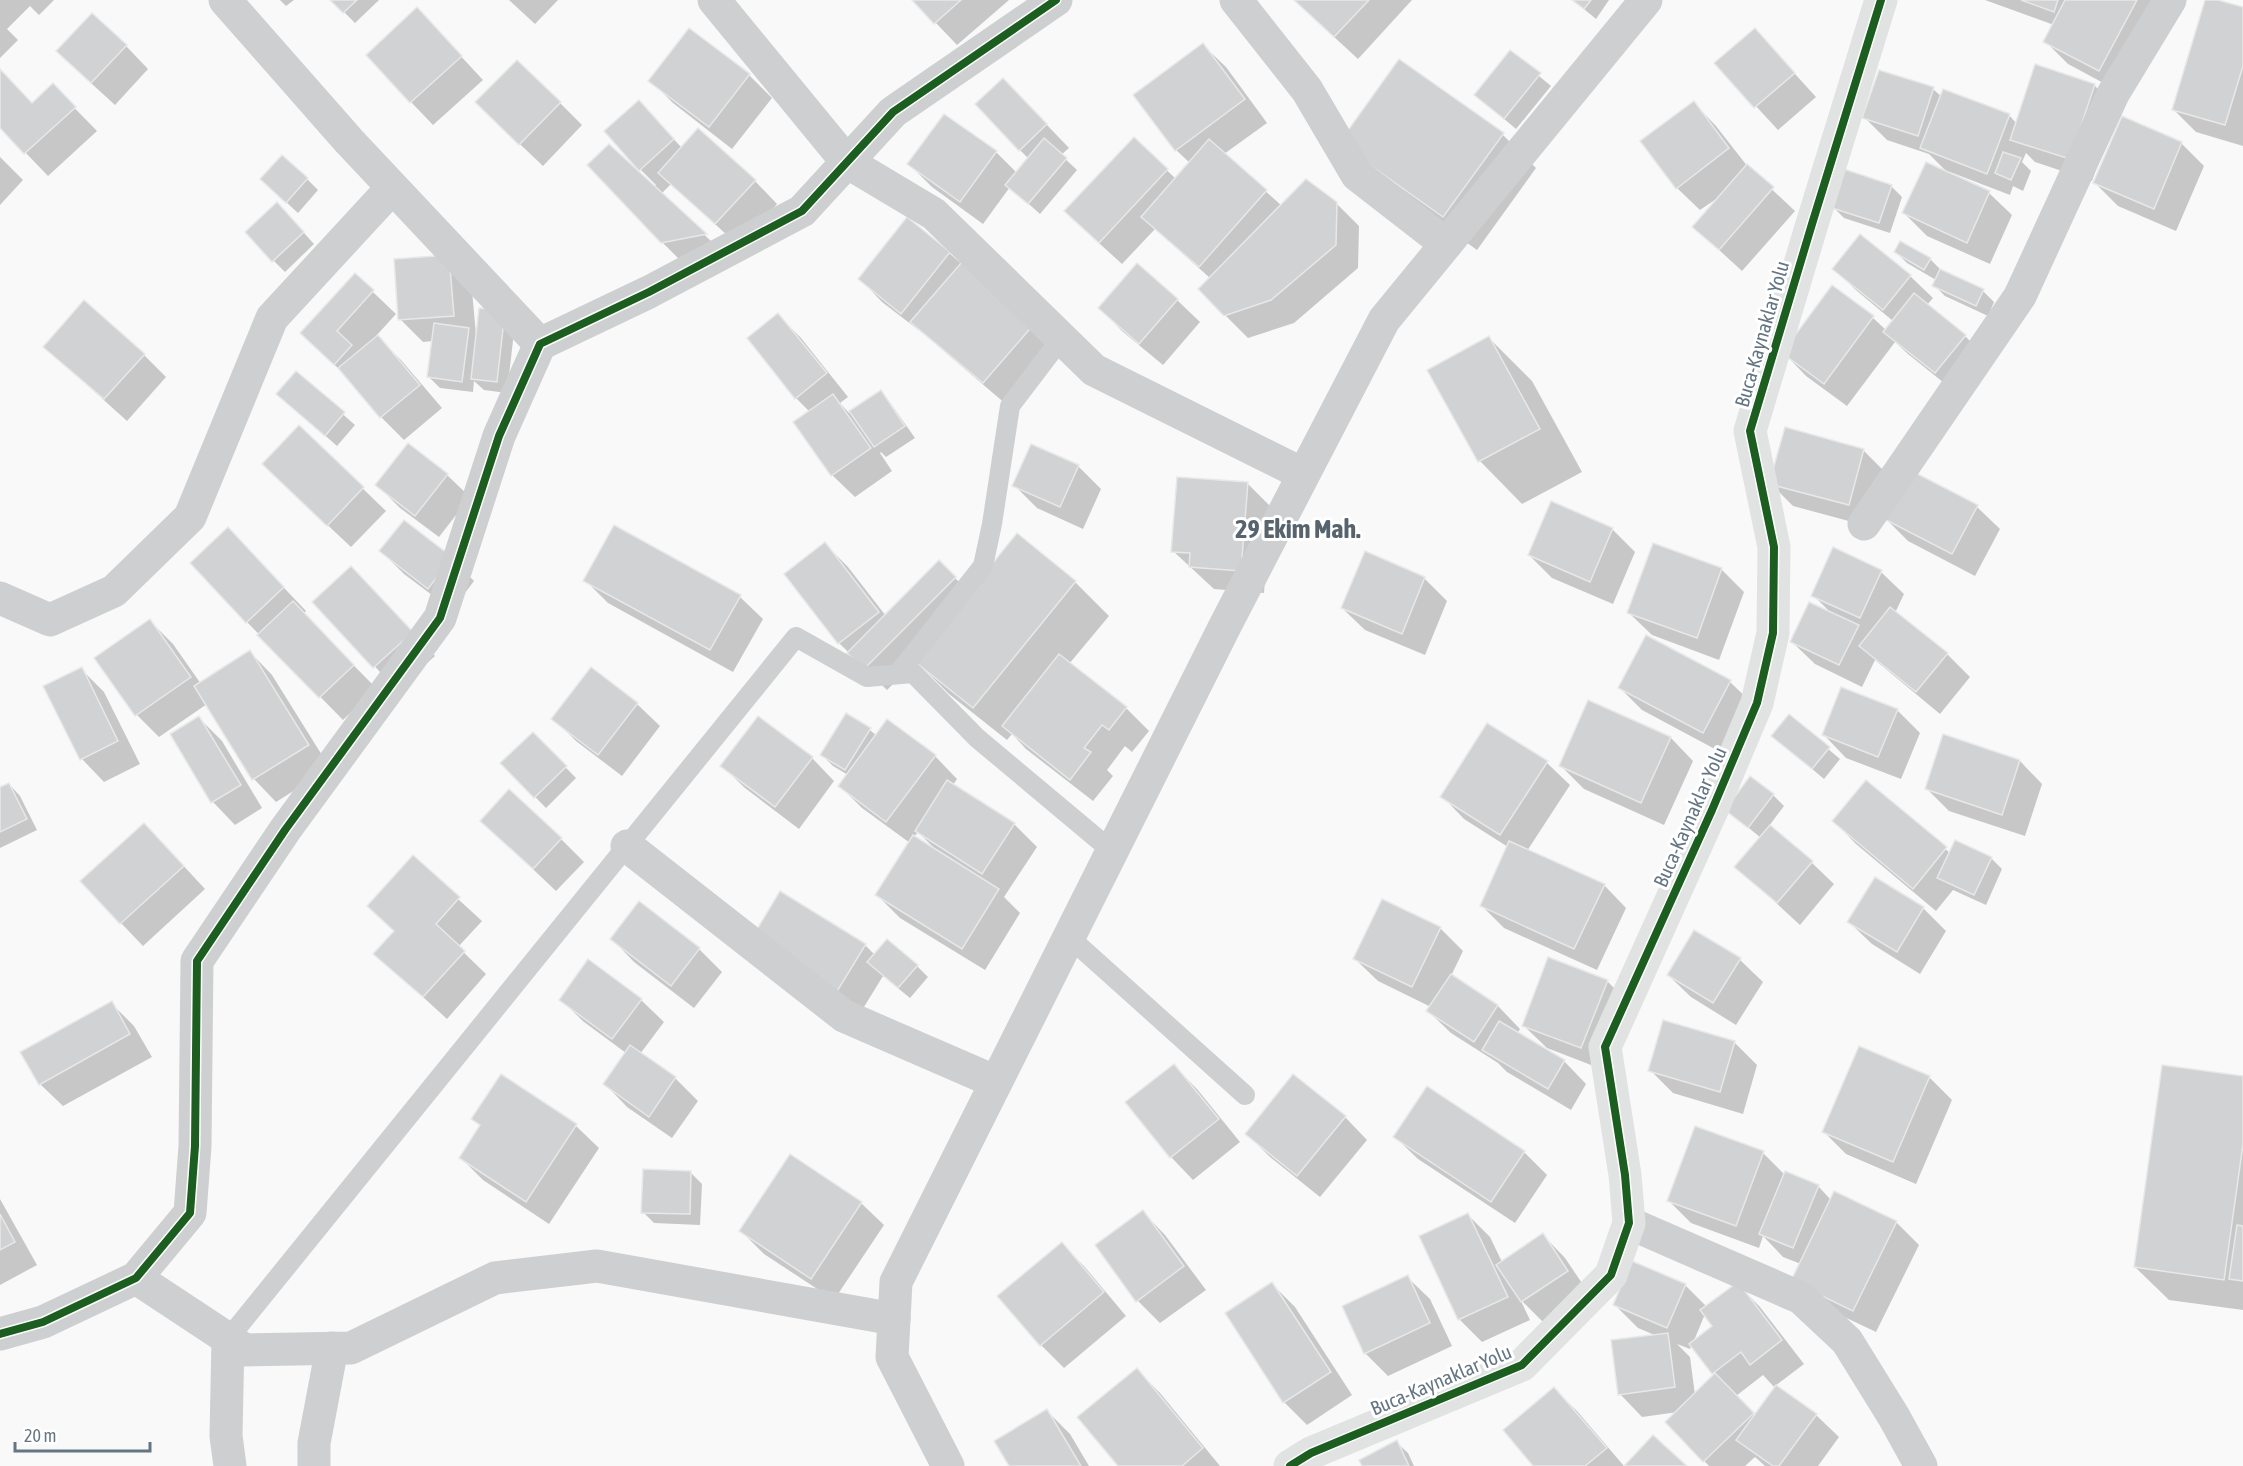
<svg xmlns="http://www.w3.org/2000/svg" width="2243" height="1466" font-family="'Asap Condensed',sans-serif">
  <style>
    .shadow { fill: #0003; fill-rule: evenodd }
    .building { fill: #d0d2d3; stroke: #e8e8e8; stroke-width: 1.5 }
    .lines { fill: none; stroke-linecap: round; stroke-linejoin: round }
    .lane { stroke: #cecfd0; stroke-width: 20 }
    .street { stroke: #cecfd0; stroke-width: 33 }
    .secondary { stroke: #e1e2e2; stroke-width: 33 }
    .cycleway-casing { stroke: #fff; stroke-width: 11 }
    .cycleway { stroke: #1b5e20; stroke-width: 8 }
    .labels { text-anchor: middle; stroke-width: 6; stroke-linejoin: round; paint-order: stroke }
    .street-label { font-size: 20px; fill: #657683; stroke: #fff }
    .district-label { font-size: 26px; font-weight: bold; fill: #57646e; stroke: #fff }
  </style>
  <rect width="100%" height="100%" fill="#f9f9f9"/>
  <g class="shadow">
    <polygon points="0,0 54,0 39,15 30,6 7,29 18,40 0,58"/>
    <polygon points="280,0 294,0 286,6"/>
    <polygon points="332,0 379,0 355,23"/>
    <polygon points="509,0 558,0 535,24"/>
    <polygon points="914,0 1009,0 957,45"/>
    <polygon points="1294,0 1412,0 1358,59"/>
    <polygon points="1573,0 1609,0 1596,19"/>
    <polygon points="1985,0 2172,0 2122,93 2068,64 2045,41 2054,25"/>
    <polygon points="2206,0 2243,9 2243,146 2196,132 2173,109"/>
    <polygon points="417,9 483,80 433,125 411,102"/>
    <polygon points="1755,30 1816,97 1778,130 1716,63"/>
    <polygon points="1203,45 1226,67 1267,123 1224,154 1282,206 1336,203 1359,226 1358,268 1294,323 1248,338 1225,315 1210,278 1155,229 1122,264 1089,234 1134,139 1176,179 1190,163 1176,150"/>
    <polygon points="126,46 148,69 115,105 81,74"/>
    <polygon points="1510,52 1551,86 1516,129 1476,95"/>
    <polygon points="0,70 32,104 53,86 97,131 48,176 0,126"/>
    <polygon points="749,75 772,98 732,149 673,103 650,80"/>
    <polygon points="2094,85 2117,108 2092,181 2035,162 2026,153 2022,162 2031,171 2023,191 2013,186 2010,195 1950,172 1949,175 1989,193 2012,215 1990,264 1927,236 1904,213 1949,174 1929,154 1887,140 1864,117 1933,89 1942,97 2009,115 2017,124"/>
    <polygon points="639,102 682,148 755,181 777,204 739,246 671,184 661,194 728,257 685,265 662,242 654,187 656,185 640,169"/>
    <polygon points="560,103 582,125 543,166 500,125"/>
    <polygon points="1026,103 1069,148 1061,155 1077,170 1040,214 1010,187 983,224 932,187 909,164 944,116 996,152 1017,173 1029,159 1020,150"/>
    <polygon points="1694,103 1716,126 1748,167 1795,211 1742,271 1694,227 1722,195 1700,210 1677,188"/>
    <polygon points="1503,135 1536,168 1477,250 1374,176"/>
    <polygon points="2181,143 2204,166 2176,231 2118,206 2095,183"/>
    <polygon points="0,157 23,180 0,205"/>
    <polygon points="307,179 318,190 298,213 273,190"/>
    <polygon points="1891,186 1902,197 1890,233 1844,218 1833,207"/>
    <polygon points="288,215 314,244 285,272 273,260"/>
    <polygon points="1896,252 1930,259 1941,270 1983,291 1994,302 1988,316 1945,296 1934,285 1936,280 1907,263"/>
    <polygon points="949,253 1056,346 1007,405 925,335 882,302 860,279"/>
    <polygon points="449,257 471,279 476,335 515,323 507,393 484,390 474,381 473,392 440,388 429,377 433,341 423,342 400,319"/>
    <polygon points="1137,265 1177,300 1200,322 1163,365 1122,331 1100,308"/>
    <polygon points="1834,269 1910,276 1933,298 1927,305 1965,336 1988,359 1959,395 1908,354 1895,342 1847,406 1806,376 1784,353 1832,287 1873,318 1886,330 1893,321 1857,291"/>
    <polygon points="355,275 396,314 376,336 401,360 442,408 404,440 381,417 347,377 302,333"/>
    <polygon points="778,315 801,338 848,397 840,403 849,413 880,392 891,404 915,438 886,457 881,452 880,453 892,471 855,497 832,475 810,412 796,398"/>
    <polygon points="1489,338 1532,381 1582,472 1522,504 1480,461 1429,370"/>
    <polygon points="45,347 144,355 166,377 127,421"/>
    <polygon points="296,373 355,425 337,446 278,394"/>
    <polygon points="299,427 386,511 351,547 286,486"/>
    <polygon points="1863,450 1886,473 1871,527 1793,506 1770,483"/>
    <polygon points="1078,466 1101,489 1083,529 1037,508 1014,485"/>
    <polygon points="447,475 470,497 439,537 400,508 377,485"/>
    <polygon points="1247,483 1270,506 1264,593 1214,589 1173,551"/>
    <polygon points="1977,507 2000,529 1975,576 1908,541 1886,519"/>
    <polygon points="1612,529 1635,552 1613,604 1552,578 1529,555"/>
    <polygon points="1018,536 1075,582 1109,616 1069,664 1126,708 1149,731 1132,752 1125,746 1107,770 1113,776 1093,801 1026,749 1012,734 1007,740 949,694 916,661 887,690 839,643 786,575 825,544 848,567 886,616 939,562 971,594"/>
    <polygon points="1834,549 1881,572 1904,594 1895,613 1947,654 1970,677 1940,714 1875,660 1862,687 1815,664 1792,642 1830,612 1813,595"/>
    <polygon points="381,551 451,558 474,581 452,610 404,574"/>
    <polygon points="250,552 306,611 303,614 376,688 343,720 247,622"/>
    <polygon points="1721,569 1744,592 1719,660 1652,635 1629,613"/>
    <polygon points="1424,578 1447,601 1425,655 1365,630 1342,608"/>
    <polygon points="585,580 740,597 763,619 733,672 608,603"/>
    <polygon points="374,591 435,656 397,690 314,602"/>
    <polygon points="150,621 173,644 201,684 250,652 272,675 330,768 276,802 254,779 207,704 159,737 137,715"/>
    <polygon points="1646,637 1730,682 1753,704 1726,755 1642,710 1620,688"/>
    <polygon points="81,669 104,692 140,764 104,782 82,759"/>
    <polygon points="1589,702 1671,738 1693,761 1664,825 1584,789 1561,766"/>
    <polygon points="637,704 660,726 622,776 576,741 553,718"/>
    <polygon points="1897,710 1920,733 1901,779 1846,758 1824,735"/>
    <polygon points="1789,716 1840,759 1824,779 1773,736"/>
    <polygon points="199,718 222,741 262,808 235,825 213,802"/>
    <polygon points="1488,725 1547,763 1570,785 1527,851 1604,885 1626,908 1597,970 1504,928 1481,905 1508,847 1464,819 1442,796"/>
    <path d="M870,730l7,6 58,20 22,23 -4,6 61,39 23,23 -33,50 16,16 -35,57 -85,-52 -23,-23 33,-52 -48,-35 -22,-22 8,-11 -15,-9 -11,-11zM918,832l17,17 -21,-12z"/>
    <polygon points="533,734 576,778 546,808 502,763"/>
    <polygon points="812,758 834,781 799,829 745,788 722,766"/>
    <polygon points="2020,761 2042,784 2025,836 1949,811 1926,788"/>
    <polygon points="1866,782 1950,853 1991,858 2002,869 1986,905 1953,890 1936,911 1856,844 1834,821"/>
    <polygon points="9,784 20,796 37,830 0,848 0,789"/>
    <polygon points="1773,795 1784,806 1769,826 1811,862 1834,884 1800,925 1737,867 1761,838 1727,810"/>
    <polygon points="482,821 561,839 584,862 556,891"/>
    <polygon points="167,848 205,889 143,946 121,923"/>
    <polygon points="413,858 482,921 458,947 486,974 447,1019 376,954 395,932"/>
    <polygon points="639,903 699,949 722,972 694,1008 634,962 612,939"/>
    <polygon points="1923,908 1946,931 1920,974 1872,944 1849,922"/>
    <polygon points="1440,928 1463,951 1451,976 1498,1006 1520,1029 1517,1034 1564,1061 1586,1084 1571,1110 1507,1072 1498,1063 1451,1033 1428,1011 1431,1007 1378,981 1355,959"/>
    <polygon points="865,945 875,955 917,966 928,977 910,998 883,976 859,1015 774,963"/>
    <polygon points="1740,960 1763,982 1736,1025 1691,997 1668,975"/>
    <polygon points="1607,981 1630,1004 1604,1070 1547,1048 1524,1026"/>
    <polygon points="561,1000 641,1000 664,1022 640,1054 675,1078 698,1101 672,1138 627,1107 605,1084 626,1053 584,1022"/>
    <polygon points="111,1003 134,1026 152,1057 63,1106 40,1084"/>
    <polygon points="1734,1042 1757,1065 1743,1114 1673,1093 1650,1070"/>
    <polygon points="1174,1066 1197,1089 1240,1142 1193,1180 1171,1157"/>
    <polygon points="502,1076 576,1126 599,1148 549,1224 483,1180 460,1157 481,1127 473,1119"/>
    <polygon points="1929,1077 1952,1100 1916,1184 1846,1154 1824,1132"/>
    <polygon points="2243,1078 2243,1310 2169,1300 2135,1267"/>
    <polygon points="1345,1117 1367,1140 1320,1197 1270,1157 1247,1134"/>
    <polygon points="1395,1137 1524,1152 1547,1175 1515,1223 1418,1159"/>
    <polygon points="1763,1153 1785,1175 1818,1186 1831,1200 1896,1222 1919,1245 1876,1332 1815,1303 1801,1264 1783,1257 1763,1236 1759,1248 1691,1223 1668,1200"/>
    <polygon points="691,1173 702,1184 700,1225 654,1223 643,1212"/>
    <polygon points="0,1199 37,1265 0,1285"/>
    <polygon points="861,1203 884,1225 834,1300 764,1254 741,1231"/>
    <polygon points="1143,1212 1165,1235 1206,1290 1160,1323 1138,1301"/>
    <polygon points="1468,1215 1490,1237 1502,1262 1543,1235 1565,1258 1590,1295 1545,1324 1520,1299 1530,1320 1482,1342 1459,1319 1421,1237"/>
    <polygon points="1061,1244 1084,1266 1126,1316 1064,1368 1041,1345"/>
    <polygon points="1407,1277 1430,1299 1452,1346 1388,1376 1365,1353"/>
    <polygon points="1272,1284 1295,1307 1352,1395 1307,1425 1284,1402"/>
    <path d="M1737,1284l23,23 44,57 -29,22 41,29 23,22 -21,29h-53l-10,-9 -10,9h-36l-42,-44 11,-10 -36,5 -22,-23 37,-58 -19,-8 -23,-23 70,-20 22,22zM1705,1314l9,12 -21,17zM1677,1344l13,5 2,-4 23,30 -20,20 -5,-38zM1763,1375l12,13 -20,28 -19,-20z"/>
    <polygon points="1137,1370 1160,1393 1220,1466 1120,1466"/>
    <polygon points="1554,1389 1577,1411 1624,1466 1535,1466"/>
    <polygon points="1047,1411 1070,1434 1089,1466 1011,1466"/>
    <polygon points="1396,1442 1408,1453 1414,1466 1363,1466"/>
  </g>
  <g class="building">
    <polygon points="330,0 357,0 343,13"/>
    <polygon points="912,0 961,0 934,24"/>
    <polygon points="1294,0 1369,0 1334,37"/>
    <polygon points="1572,0 1591,0 1584,9"/>
    <polygon points="2021,0 2058,0 2054,12"/>
    <polygon points="2065,0 2137,0 2099,71 2043,42"/>
    <polygon points="2205,0 2218,0 2243,7 2243,66 2225,125 2172,110"/>
    <polygon points="417,7 462,56 410,103 366,55"/>
    <polygon points="92,13 127,45 91,83 56,51"/>
    <polygon points="689,28 750,74 709,127 648,81"/>
    <polygon points="1755,28 1795,73 1754,108 1714,63"/>
    <polygon points="1203,43 1245,99 1175,151 1133,95"/>
    <polygon points="1510,50 1541,73 1504,119 1474,95"/>
    <polygon points="1399,59 1504,133 1443,217 1339,143"/>
    <polygon points="517,60 561,102 519,145 475,102"/>
    <polygon points="2035,64 2095,84 2070,159 2010,140"/>
    <polygon points="0,69 32,103 53,83 76,107 24,154 0,128"/>
    <polygon points="1879,70 1934,87 1918,136 1862,118"/>
    <polygon points="1003,78 1047,124 1019,151 975,104"/>
    <polygon points="1943,89 2010,114 1987,174 1920,148"/>
    <polygon points="639,100 674,139 639,171 604,131"/>
    <polygon points="1694,101 1729,148 1676,189 1640,141"/>
    <polygon points="944,114 997,151 960,202 907,164"/>
    <polygon points="2122,116 2182,142 2154,209 2093,183"/>
    <polygon points="698,128 756,180 715,224 658,173"/>
    <polygon points="1134,137 1168,169 1099,243 1064,211"/>
    <polygon points="1044,138 1067,158 1028,204 1005,185"/>
    <polygon points="1209,139 1267,190 1199,267 1141,217"/>
    <polygon points="609,144 707,234 661,243 587,165"/>
    <polygon points="2003,152 2021,158 2011,180 1995,173"/>
    <polygon points="282,155 308,178 286,203 260,179"/>
    <polygon points="1926,162 1990,191 1967,243 1902,213"/>
    <polygon points="1747,164 1774,187 1719,250 1692,227"/>
    <polygon points="1844,169 1892,185 1879,223 1832,208"/>
    <polygon points="1306,179 1337,202 1336,245 1271,300 1224,316 1198,289"/>
    <polygon points="277,202 304,232 272,262 245,232"/>
    <polygon points="907,217 950,252 901,314 858,279"/>
    <polygon points="1860,234 1911,275 1883,310 1832,269"/>
    <polygon points="1900,241 1931,258 1924,270 1894,252"/>
    <polygon points="449,255 454,316 398,320 394,259"/>
    <polygon points="962,262 1035,323 983,383 910,322"/>
    <polygon points="1137,263 1178,299 1139,344 1098,308"/>
    <polygon points="1940,269 1984,289 1976,306 1932,286"/>
    <polygon points="355,273 374,290 337,331 352,345 334,365 300,333"/>
    <polygon points="1832,285 1874,316 1824,384 1782,353"/>
    <polygon points="1914,293 1966,335 1935,373 1883,332"/>
    <polygon points="84,300 145,354 104,399 43,347"/>
    <polygon points="479,308 505,311 497,382 471,379"/>
    <polygon points="778,313 827,373 795,399 747,338"/>
    <polygon points="434,323 469,328 462,382 427,377"/>
    <polygon points="378,335 420,385 380,418 338,368"/>
    <polygon points="1489,336 1540,429 1478,462 1427,370"/>
    <polygon points="296,371 345,412 325,436 276,394"/>
    <polygon points="881,390 905,426 874,447 849,411"/>
    <polygon points="833,394 871,448 831,476 793,422"/>
    <polygon points="299,425 364,487 327,526 262,464"/>
    <polygon points="1785,427 1864,449 1849,505 1769,484"/>
    <polygon points="408,443 448,474 415,516 375,485"/>
    <polygon points="1031,444 1079,465 1060,507 1012,486"/>
    <polygon points="1910,470 1978,505 1952,554 1884,519"/>
    <polygon points="1177,477 1248,482 1241,571 1189,567 1190,553 1171,552"/>
    <polygon points="1551,501 1613,528 1590,582 1528,555"/>
    <polygon points="404,520 452,557 428,589 379,551"/>
    <polygon points="614,525 741,595 710,650 583,581"/>
    <polygon points="228,527 284,587 246,623 190,563"/>
    <polygon points="1017,533 1076,581 973,708 914,661"/>
    <polygon points="825,542 879,612 838,644 784,574"/>
    <polygon points="1653,543 1722,568 1697,638 1627,613"/>
    <polygon points="1833,547 1882,570 1860,618 1811,596"/>
    <polygon points="1365,551 1425,577 1402,634 1341,608"/>
    <polygon points="939,560 956,577 864,669 847,653"/>
    <polygon points="351,566 413,632 373,668 312,602"/>
    <polygon points="293,601 354,665 319,698 257,635"/>
    <polygon points="1809,602 1859,625 1839,665 1790,642"/>
    <polygon points="1890,607 1948,653 1916,692 1859,646"/>
    <polygon points="150,619 191,677 135,716 94,658"/>
    <polygon points="1646,635 1731,680 1703,733 1618,688"/>
    <polygon points="250,650 309,745 252,780 194,686"/>
    <polygon points="1059,654 1127,707 1109,730 1102,725 1084,748 1091,752 1070,780 1002,726"/>
    <polygon points="82,667 118,741 80,760 43,686"/>
    <polygon points="591,667 638,703 598,755 551,719"/>
    <polygon points="1841,687 1898,709 1878,757 1822,735"/>
    <polygon points="1588,700 1671,737 1641,803 1559,766"/>
    <polygon points="846,713 871,728 845,770 820,755"/>
    <polygon points="1789,714 1830,747 1812,769 1771,736"/>
    <polygon points="199,716 241,785 211,803 170,734"/>
    <polygon points="758,716 813,757 775,807 720,766"/>
    <polygon points="887,719 936,755 886,822 838,786"/>
    <polygon points="1487,723 1548,761 1500,835 1440,797"/>
    <polygon points="533,732 567,766 534,798 500,763"/>
    <polygon points="1943,734 2020,760 2002,815 1925,789"/>
    <polygon points="1750,776 1774,794 1748,828 1725,810"/>
    <polygon points="947,780 1015,823 982,874 915,831"/>
    <polygon points="1866,780 1947,847 1913,889 1832,821"/>
    <polygon points="9,783 27,819 0,832 0,787"/>
    <polygon points="509,789 562,838 533,869 480,821"/>
    <polygon points="144,823 184,866 120,924 80,881"/>
    <polygon points="1770,825 1813,861 1777,903 1734,867"/>
    <polygon points="913,835 999,889 962,949 875,895"/>
    <polygon points="1955,840 1992,857 1974,895 1937,878"/>
    <polygon points="1509,841 1605,884 1574,949 1480,906"/>
    <polygon points="413,855 460,897 436,924 465,951 423,997 373,954 394,931 367,906"/>
    <polygon points="1875,877 1924,907 1897,952 1847,922"/>
    <polygon points="780,891 866,944 836,993 750,941"/>
    <polygon points="1382,899 1441,927 1412,987 1353,959"/>
    <polygon points="639,901 700,948 671,986 610,939"/>
    <polygon points="1694,930 1741,958 1713,1003 1667,975"/>
    <polygon points="887,939 918,965 898,988 867,962"/>
    <polygon points="1548,957 1608,980 1581,1048 1522,1026"/>
    <polygon points="588,959 642,999 612,1039 559,1000"/>
    <polygon points="1451,974 1498,1005 1474,1042 1426,1011"/>
    <polygon points="112,1001 130,1034 39,1085 20,1052"/>
    <polygon points="1663,1020 1735,1041 1720,1092 1648,1071"/>
    <polygon points="1499,1021 1565,1060 1548,1089 1482,1050"/>
    <polygon points="630,1045 676,1077 649,1117 603,1084"/>
    <polygon points="1859,1046 1930,1076 1893,1162 1822,1132"/>
    <polygon points="1174,1064 1219,1119 1170,1158 1125,1102"/>
    <polygon points="2162,1065 2243,1076 2243,1144 2224,1280 2134,1267"/>
    <polygon points="501,1074 577,1124 526,1202 459,1158 480,1125 471,1119"/>
    <polygon points="1293,1074 1346,1116 1297,1176 1245,1134"/>
    <polygon points="1427,1086 1525,1151 1491,1202 1393,1137"/>
    <polygon points="1695,1126 1764,1151 1736,1226 1667,1201"/>
    <polygon points="790,1154 862,1202 811,1279 739,1231"/>
    <polygon points="643,1169 691,1171 690,1214 641,1213"/>
    <polygon points="1785,1171 1819,1185 1793,1248 1759,1234"/>
    <polygon points="1834,1191 1897,1221 1853,1311 1791,1281"/>
    <polygon points="1143,1210 1184,1266 1136,1302 1095,1245"/>
    <polygon points="1468,1213 1508,1297 1458,1320 1419,1236"/>
    <polygon points="0,1214 15,1242 0,1250"/>
    <polygon points="2237,1225 2243,1226 2243,1281 2229,1279"/>
    <polygon points="1543,1233 1568,1271 1521,1302 1496,1265"/>
    <polygon points="1062,1242 1104,1292 1040,1346 997,1296"/>
    <polygon points="1632,1261 1686,1284 1667,1328 1613,1305"/>
    <polygon points="1408,1275 1430,1323 1364,1354 1342,1306"/>
    <polygon points="1272,1282 1331,1372 1283,1403 1225,1313"/>
    <polygon points="1738,1282 1782,1340 1750,1365 1741,1352 1712,1374 1689,1344 1712,1326 1700,1310"/>
    <polygon points="1668,1333 1675,1387 1618,1395 1611,1340"/>
    <polygon points="1137,1368 1203,1448 1182,1466 1118,1466 1077,1417"/>
    <polygon points="1715,1373 1754,1413 1703,1462 1665,1422"/>
    <polygon points="1776,1385 1817,1414 1779,1466 1773,1466 1736,1440"/>
    <polygon points="1554,1387 1607,1448 1585,1466 1533,1466 1503,1430"/>
    <polygon points="1047,1409 1081,1466 1009,1466 994,1441"/>
    <polygon points="1653,1435 1687,1466 1624,1466"/>
    <polygon points="1397,1440 1409,1466 1362,1466 1359,1460"/>
  </g>
  <g class="lines">
    <g class="lane">
      <polyline points="898,674 983,566 992,524 1010,406 1061,339"/>
      <polyline points="1069,937 1245,1095"/>
      <polyline points="228,1339 796,637 867,677 913,673 977,738 1112,851"/>
    </g>
    <g class="street">
      <polyline points="225,0 349,141 540,344"/>
      <polyline points="714,0 847,162 934,214 1094,370 1303,474"/>
      <polyline points="1236,0 1307,90 1357,175 1446,244"/>
      <polyline points="1864,524 2020,296 2113,94 2170,0"/>
      <polyline points="0,598 50,620 114,591 190,517 272,318 392,188"/>
      <polyline points="627,846 844,1016 996,1082"/>
      <polyline points="1629,1223 1801,1298 1847,1341 1894,1417 1921,1466"/>
      <polyline points="136,1278 245,1350 351,1348 495,1278 597,1266 894,1319"/>
      <polyline points="0,1334 43,1322 136,1278 190,1213 195,1146 197,961 285,830 440,618 499,436 540,344 649,292 802,211 893,112 1056,0"/>
      <polyline points="228,1339 226,1436 230,1466"/>
      <polyline points="314,1466 314,1443 332,1348"/>
      <polyline points="948,1466 892,1357 896,1282 1226,624 1384,320 1646,0"/>
    </g>
    <polyline class="secondary" points="1290,1466 1311,1453 1522,1365 1611,1275 1629,1223 1625,1175 1605,1047 1712,810 1757,703 1773,633 1774,547 1750,431 1812,224 1881,0"/>
    <defs>
      <g id="cycleway">
        <polyline points="0,1334 43,1322 136,1278 190,1213 195,1146 197,961 285,830 440,618 499,436 540,344 649,292 802,211 893,112 1056,0"/>
        <polyline points="1290,1466 1311,1453 1522,1365 1611,1275 1629,1223 1625,1175 1605,1047 1712,810 1757,703 1773,633 1774,547 1750,431 1812,224 1881,0"/>
      </g>
    </defs>
    <use href="#cycleway" class="cycleway-casing"/>
    <use href="#cycleway" class="cycleway"/>
  </g>
  <g class="labels">
    <g class="street-label">
      <text transform="translate(1762 334) rotate(-74)" y="7">Buca-Kaynaklar Yolu</text>
      <text transform="translate(1690 817) rotate(-66)" y="7">Buca-Kaynaklar Yolu</text>
      <text transform="translate(1441 1380) rotate(-23)" y="7">Buca-Kaynaklar Yolu</text>
    </g>
    <g class="district-label">
      <text x="1298" y="538">29 Ekim Mah.</text>
    </g>
  </g>
  <path d="M15 1442v9h135v-9" fill="none" stroke="#657683" stroke-width="3"/>
  <text x="24" y="1442" font-size="18" fill="#657683" stroke="#ffffff" stroke-width="4.5" paint-order="stroke">20 m</text>
</svg>
